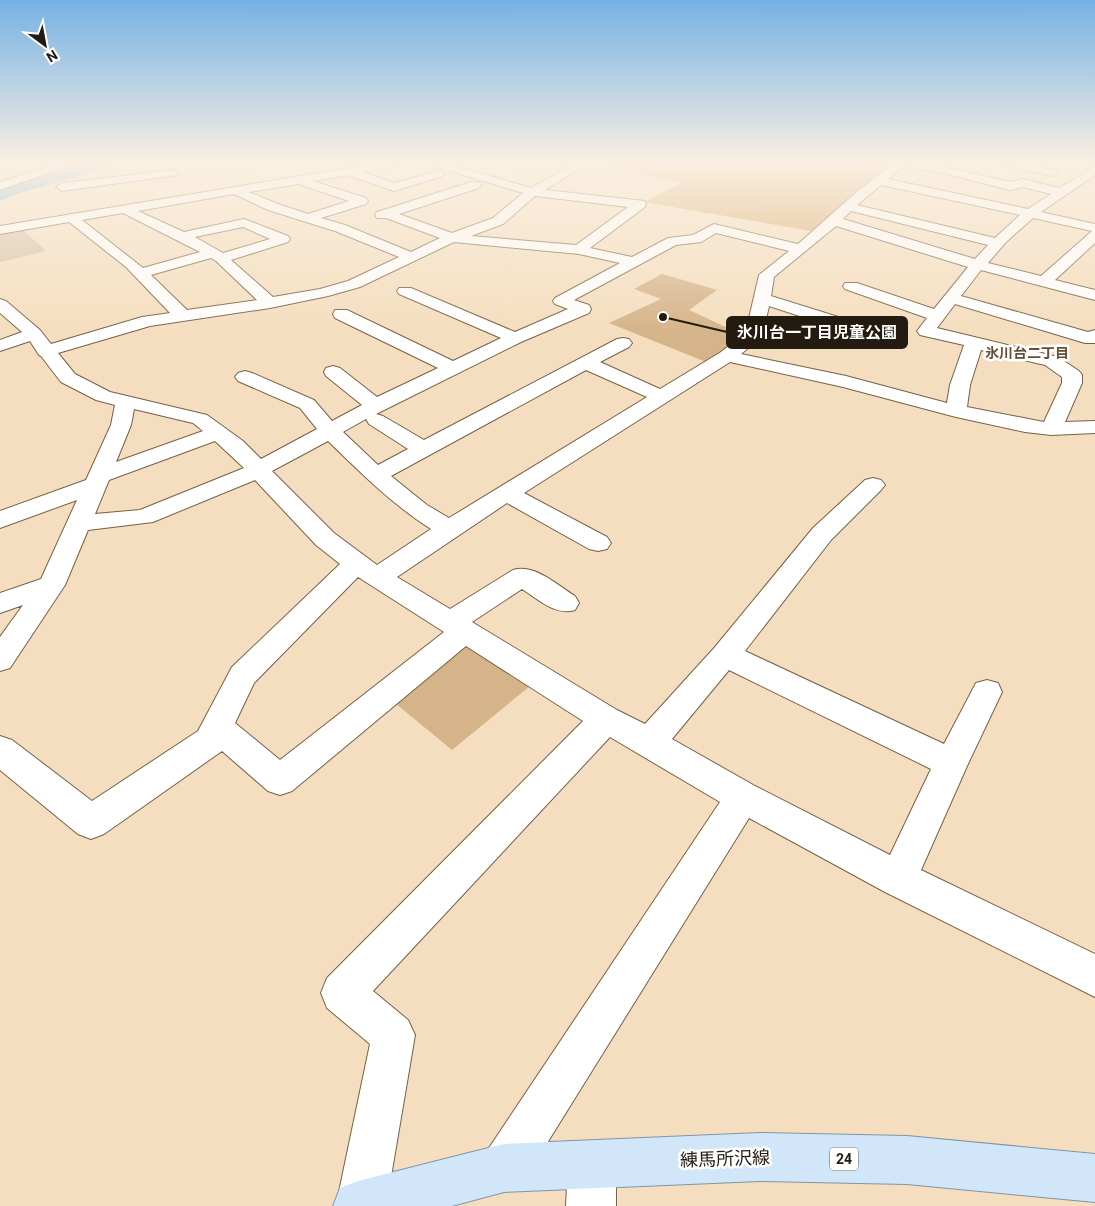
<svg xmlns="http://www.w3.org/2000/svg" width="1095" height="1206" font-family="Roboto,'Noto Sans JP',sans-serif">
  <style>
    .green { fill: #d5b489 }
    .forest { fill: #d9aa6b }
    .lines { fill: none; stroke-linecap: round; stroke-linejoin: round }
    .river { fill: #6cadde; fill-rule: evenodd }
    .building { fill: #d8c1a4 }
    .minor-casing { stroke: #756146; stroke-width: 2 }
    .major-casing { stroke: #8095a5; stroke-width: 2 }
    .minor { fill: #fff; fill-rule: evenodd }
    .major { fill: #d1e7f9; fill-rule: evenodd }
    .labels { text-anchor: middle; stroke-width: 5; stroke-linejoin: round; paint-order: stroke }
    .far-neighbourhood-label { font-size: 14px; font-weight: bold; fill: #645036; stroke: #fff }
    .shield { fill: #fff; stroke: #665f58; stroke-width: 1 }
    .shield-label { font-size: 14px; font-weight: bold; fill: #241b10 }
    .near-street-label { font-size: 18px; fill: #241b10; stroke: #fff }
    .leader { fill: none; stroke: #241b10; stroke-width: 2 }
    .callout-dot { fill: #241b10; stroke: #fff; stroke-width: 2 }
    .callout { fill: #241b10; stroke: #241b10; stroke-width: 2 }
    .callout-label { font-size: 16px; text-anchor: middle; font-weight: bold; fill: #fff }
  </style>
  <rect width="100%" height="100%" fill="#f5debf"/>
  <g class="green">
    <polygon points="662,274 717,290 689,310 745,336 706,362 609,323 661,299 634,289"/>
    <polygon points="470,633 541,677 452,750 384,694"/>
  </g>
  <polygon class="forest" points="598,164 890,164 811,231 644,202 680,183"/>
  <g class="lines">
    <polygon class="river" points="77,164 110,164 107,168 23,192 0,201 0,186"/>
  </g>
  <polygon class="building" points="21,228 46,251 0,262 0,233"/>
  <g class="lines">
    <defs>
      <g id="minor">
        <path d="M373,164h26l-6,3 -30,5 31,11 45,-12 6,3 -2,2 -49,15 -46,-16 -35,6 53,17 2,3 -2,3 -45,14 24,7 66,27 29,-14 -54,-20h-9l-2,-3 2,-3 94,-30h8l2,3 -2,3 -80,26 53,19 41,-15 30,-25 -90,-27 -2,-2h18l82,24 43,-24h14l-43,26 100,11 1,3 -1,3 -55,41 42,9 36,-19 25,-3 21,-11 84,20 61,-54 34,-26 46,2 71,16 13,-3 36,9 36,-21v8l-54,37 54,12v19l-40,37 40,10v10l-114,-30 -20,26 127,36 7,-2v13h-10l-130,-39 -18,24 121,29 21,14 3,4v8l-17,39 30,-1v12l-44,2 -26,-3 -69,-15 -113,-30 -113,-25 -206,131 83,44 4,6 -4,6 -9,2 -9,-2 -82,-46 -110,74 53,32 63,-39c21,-7 44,15 62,26l4,7 -4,7c-20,6 -37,-11 -53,-21l-50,33 145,88 28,14 70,-77 98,-119 52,-48 8,-2 8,2 4,5 -4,5 -50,50 -86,111 199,93 32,-61 11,-3 11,3 4,9 -35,74 -46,104 174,84v43l-210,-105 -136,-74 -228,367 -17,7 -17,-7 -7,-17 7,-17 233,-349 -110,-65 -237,254 35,29 7,15 -29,171h-50l34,-162 -43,-36 -6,-15 6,-15 256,-257 -117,-75 -174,145 -12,4 -12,-4 -46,-40 -118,83 -13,5 -13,-5 -78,-64v-34l12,4 80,61 106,-70 34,-64 108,-103 -24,-19 -61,-65 -102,42 -65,8 -23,55 -55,83 -10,3v-34l23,-32 -23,8v-20l41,-14 36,-79 -77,28v-17l86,-31 25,-55 4,-20 -19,-5 -35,-18 -20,-26 -2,-1 -9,-14 -30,10v-11l22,-8 -22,-19v-14l6,2 34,29 11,14 91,-27 28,-4 -44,-46 -57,-45 -69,12v-8zM903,167l36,5 71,18 13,-3 28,7 -23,15 -140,-30zM298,184l51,17 -41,13 -30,-10 -29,-12zM881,185l139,30 -25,23 -138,-33zM234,194l34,16 67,21 64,26 -51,24 -28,8 -47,8 -42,-37 57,-18 2,-3 -2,-3 -44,-17 -60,13 -46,-21zM535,196l93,11 -52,38 -105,-9 32,-12zM851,211l137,34 -13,14 -132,-40zM123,213l77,39 -57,16 -61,-48zM1033,218l59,13 -51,45 -53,-13 18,-21zM836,226l132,41 -34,42 -77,-26h-12l-2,3 2,3 82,29 -10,13 3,4 44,10 -14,40 -3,18 -101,-27 -105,-22c20,-16 23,-24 28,-48l83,27 6,1 6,-1 3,-4 -3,-4 -93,-29 3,-19zM243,227l27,12 -47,14 -28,-16zM716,233l73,18 -30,24 -12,52 -4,8 -22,17 -61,37 -60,-27 29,-15 3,-4 -3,-4 -6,-1 -6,1 -193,101 -41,-24 -7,-2 145,-72 68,-29 2,-4 -2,-4 -15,-5 102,-55 25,-3zM454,242l125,12 41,9 -65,35 -2,3 2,3 13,5 -53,23 -104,-44h-12l-2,3 2,3 102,44 -48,23 -106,-51h-12l-2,4 2,4 103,50 -61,29 -37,-29 -7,-2 -7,2 -2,4 2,4 36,29 -30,16 -18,-21 -62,-27 -7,-2 -7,2 -3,4 3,4 62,27 17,21 -56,30 -18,-18 -36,-26 -97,-23 -35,-18 -17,-21 92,-27 120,-18 58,-12 32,-9zM211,258l5,3 41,39 -70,10 -36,-35zM981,350l64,15 17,12v6l-18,39 -77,-15 3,-22zM586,370l61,27 -198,121 -22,-13 -36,-29zM134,409l59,14 10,8 -87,31 15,-37zM366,419l3,5 39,25 -30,16 -35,-33zM215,441l29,27 -104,42 -45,4 14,-34zM328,441c32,31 65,64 103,88l-54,36 -43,-32 -62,-62zM358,577l86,55 -164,128 -45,-37 19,-40zM729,670l202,99 -41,86 -135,-69 -83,-47z"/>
        <polygon points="1005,164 1027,164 1058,171 1060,173 1054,176 1007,166"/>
        <polygon points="44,168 48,169 50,171 48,173 0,190 0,182"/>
        <polygon points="173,170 179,173 177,175 62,191 56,187 62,183"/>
        <polygon points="592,1141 609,1148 616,1165 616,1206 566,1206 568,1165 575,1148"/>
      </g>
      <polygon id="major" points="760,1133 907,1136 1095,1154 1095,1202 907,1184 760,1181 504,1192 452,1206 333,1206 340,1188 358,1181 504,1144"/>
    </defs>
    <use href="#minor" class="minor-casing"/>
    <use href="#major" class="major-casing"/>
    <use href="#minor" class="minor"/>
    <use href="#major" class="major"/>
  </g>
  <linearGradient id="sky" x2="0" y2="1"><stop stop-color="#76b1e4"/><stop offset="0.49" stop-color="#faf0e2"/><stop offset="1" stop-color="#faf0e2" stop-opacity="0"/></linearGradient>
  <rect width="1095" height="333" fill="url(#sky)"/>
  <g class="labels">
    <g class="far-neighbourhood-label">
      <text x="1027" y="358">氷川台二丁目</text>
    </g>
    <rect class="shield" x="830" y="1147.5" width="28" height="23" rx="4"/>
    <g class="shield-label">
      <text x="844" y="1164">24</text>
    </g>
    <g class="near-street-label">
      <text transform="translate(725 1159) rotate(-2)" y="6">練馬所沢線</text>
    </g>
  </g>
  <path class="leader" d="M663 317L727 332"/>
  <circle class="callout-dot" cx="663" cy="317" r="5"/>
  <rect class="callout" x="727" y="317" width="180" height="31" rx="5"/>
  <g class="callout-label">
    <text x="817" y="338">氷川台一丁目児童公園</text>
  </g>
  <g transform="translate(45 45) rotate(148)" stroke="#ffffff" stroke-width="4" paint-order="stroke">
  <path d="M0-4L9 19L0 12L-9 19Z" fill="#241b10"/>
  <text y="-8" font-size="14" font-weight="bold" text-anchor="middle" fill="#241b10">N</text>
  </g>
</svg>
